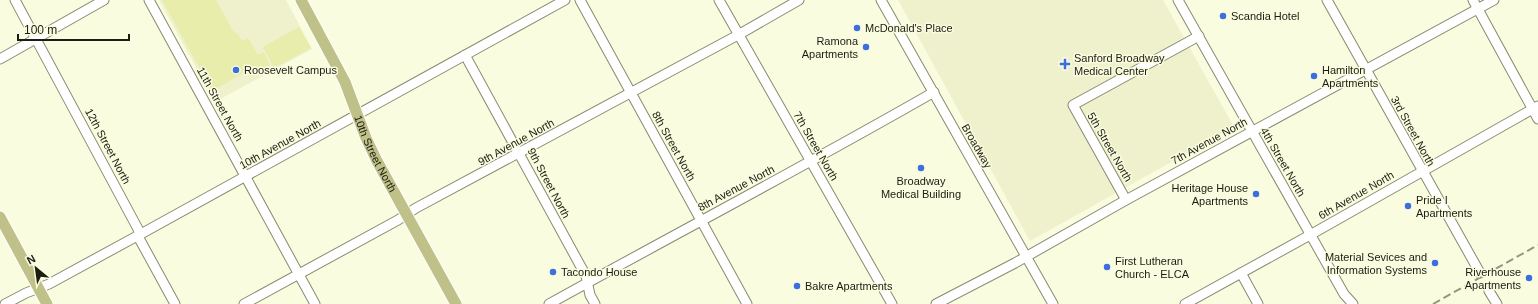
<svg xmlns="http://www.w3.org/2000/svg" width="1538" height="304" font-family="Helvetica,sans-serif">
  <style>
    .built { fill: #eef1cc }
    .green { fill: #e8edab }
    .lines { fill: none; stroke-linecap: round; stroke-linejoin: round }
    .minor-casing { stroke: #888a70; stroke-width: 11 }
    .major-casing { stroke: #fff; stroke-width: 13 }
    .minor { stroke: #fff; stroke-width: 9 }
    .major { stroke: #bfc188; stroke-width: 11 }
    .rail { stroke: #949682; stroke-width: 2; stroke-dasharray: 8 4; stroke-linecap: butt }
    .poi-dot { fill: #3d6ede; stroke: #fafcdf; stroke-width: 1.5 }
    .labels { text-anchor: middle; stroke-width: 3; stroke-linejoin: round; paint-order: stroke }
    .poi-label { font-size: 11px; fill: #1b1c12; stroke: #fafcdf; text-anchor: start }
    .street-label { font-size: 11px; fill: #1b1c12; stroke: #fafcdf }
  </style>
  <rect width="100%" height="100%" fill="#fafcdf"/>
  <g class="built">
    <polygon points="159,0 286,0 312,49 215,102"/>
    <polygon points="898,0 1163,0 1234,127 1030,241"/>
  </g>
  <g class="green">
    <polygon points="162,0 216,0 233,31 238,34 242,41 248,38 258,55 264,52 270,65 250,76 247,71 212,91"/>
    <polygon points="299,27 311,48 274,68 263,47"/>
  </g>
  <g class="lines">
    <defs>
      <g id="minor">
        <polyline points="15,0 138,229 140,240 175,304"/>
        <polyline points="149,0 315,304"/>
        <polyline points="580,0 747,304"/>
        <polyline points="719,0 892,304"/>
        <polyline points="881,0 1053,304"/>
        <polyline points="1178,0 1344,294 1353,304"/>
        <polyline points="1327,0 1480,273"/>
        <polyline points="1473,0 1538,119"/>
        <polyline points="465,55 586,276 590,295 595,304"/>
        <polyline points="0,59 104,0"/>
        <polyline points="1126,200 1073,105 1199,36"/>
        <polyline points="1241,273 1258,304"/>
        <polyline points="1489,291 1497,304"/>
        <polyline points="5,304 26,293 49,284 139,235 565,0"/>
        <polyline points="244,304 398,220 416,208 738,35 799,0"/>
        <path d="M549,304c128,-71 258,-139 385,-212"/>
        <polyline points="936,304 1015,263 1126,200 1494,0"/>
        <polyline points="1185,304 1310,235 1538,106"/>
      </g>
      <g id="major">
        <path id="s1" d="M301,0l44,82 21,56 11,23 79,143"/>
        <polyline points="0,217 47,304"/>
      </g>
    </defs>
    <use href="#minor" class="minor-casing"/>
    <use href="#major" class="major-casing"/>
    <use href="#minor" class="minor"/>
    <use href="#major" class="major"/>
    <polyline class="rail" points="1433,304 1538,245"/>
  </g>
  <g class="poi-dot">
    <circle cx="1223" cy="16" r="4"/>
    <circle cx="857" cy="28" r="4"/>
    <circle cx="866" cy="47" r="4"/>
    <path d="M1063 58h4v4h4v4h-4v4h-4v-4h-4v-4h4z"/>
    <circle cx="236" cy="70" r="4"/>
    <circle cx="1314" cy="76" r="4"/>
    <circle cx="921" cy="168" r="4"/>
    <circle cx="1256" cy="194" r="4"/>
    <circle cx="1408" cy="206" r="4"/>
    <circle cx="1435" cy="263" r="4"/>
    <circle cx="1107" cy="267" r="4"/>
    <circle cx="553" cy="272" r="4"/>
    <circle cx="1529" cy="278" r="4"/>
    <circle cx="797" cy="286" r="4"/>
  </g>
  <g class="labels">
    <g class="poi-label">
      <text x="1231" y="20">Scandia Hotel</text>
      <text x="865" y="32">McDonald's Place</text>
      <text x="858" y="45" text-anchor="end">Ramona<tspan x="858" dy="13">Apartments</tspan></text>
      <text x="1074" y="62">Sanford Broadway<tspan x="1074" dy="13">Medical Center</tspan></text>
      <text x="244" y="74">Roosevelt Campus</text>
      <text x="1322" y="74">Hamilton<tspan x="1322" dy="13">Apartments</tspan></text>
      <text x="921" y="185" text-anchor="middle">Broadway<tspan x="921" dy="13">Medical Building</tspan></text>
      <text x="1248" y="192" text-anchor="end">Heritage House<tspan x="1248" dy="13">Apartments</tspan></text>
      <text x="1416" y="204">Pride I<tspan x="1416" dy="13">Apartments</tspan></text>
      <text x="1427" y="261" text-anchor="end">Material Sevices and<tspan x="1427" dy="13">Information Systems</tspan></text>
      <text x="1115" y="265">First Lutheran<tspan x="1115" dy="13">Church - ELCA</tspan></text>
      <text x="561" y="276">Tacondo House</text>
      <text x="1521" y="276" text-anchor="end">Riverhouse<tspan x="1521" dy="13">Apartments</tspan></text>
      <text x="805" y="290">Bakre Apartments</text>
    </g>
    <g class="street-label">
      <text transform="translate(220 104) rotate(61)" y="4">11th Street North</text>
      <text transform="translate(1413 131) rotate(61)" y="4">3rd Street North</text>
      <text transform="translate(1209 141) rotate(-29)" y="4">7th Avenue North</text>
      <text transform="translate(516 142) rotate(-29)" y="4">9th Avenue North</text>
      <text transform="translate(280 144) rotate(-29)" y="4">10th Avenue North</text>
      <text transform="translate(108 146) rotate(62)" y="4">12th Street North</text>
      <text transform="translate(674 146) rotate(61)" y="4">8th Street North</text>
      <text transform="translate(816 146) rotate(60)" y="4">7th Street North</text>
      <text transform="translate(977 146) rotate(60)" y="4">Broadway</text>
      <text transform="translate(1110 147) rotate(60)" y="4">5th Street North</text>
      <text dy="4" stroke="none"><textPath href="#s1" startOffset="171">10th Street North</textPath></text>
      <text transform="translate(1283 162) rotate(60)" y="4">4th Street North</text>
      <text transform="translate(549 183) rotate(62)" y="4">9th Street North</text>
      <text transform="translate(736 188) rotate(-28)" y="4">8th Avenue North</text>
      <text transform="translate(1356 195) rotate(-30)" y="4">6th Avenue North</text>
    </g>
  </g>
  <g transform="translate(36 268) rotate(331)" stroke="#fafcdf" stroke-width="3" paint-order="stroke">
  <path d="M0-3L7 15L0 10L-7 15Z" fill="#1b1c12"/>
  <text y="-6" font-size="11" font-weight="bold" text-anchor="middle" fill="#1b1c12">N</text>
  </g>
  <path d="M18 34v6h111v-6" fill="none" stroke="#1b1c12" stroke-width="2"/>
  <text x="24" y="34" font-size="12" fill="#1b1c12" stroke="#fafcdf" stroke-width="3" paint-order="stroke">100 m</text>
</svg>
